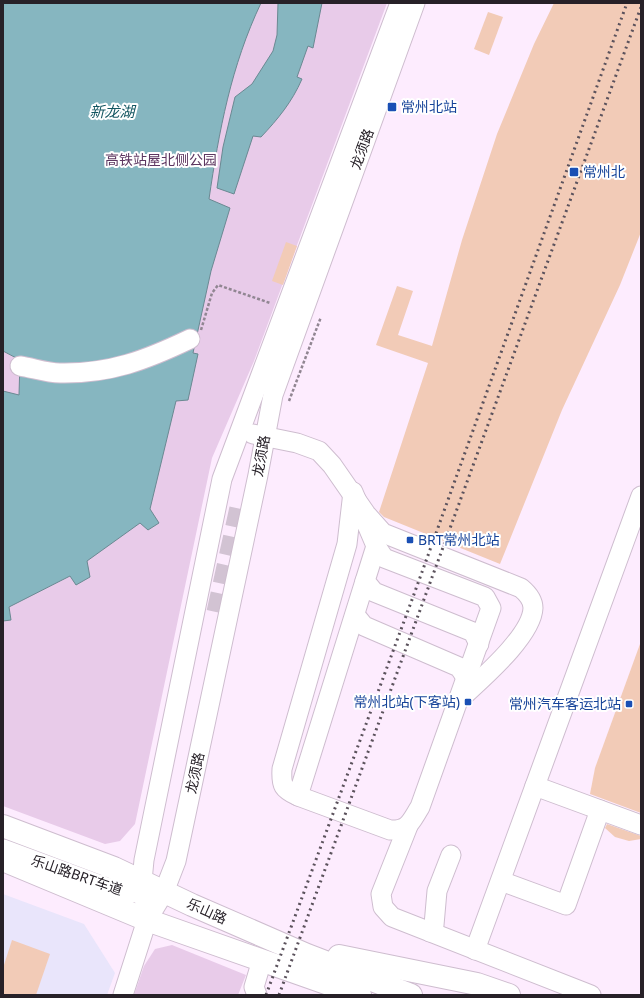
<svg xmlns="http://www.w3.org/2000/svg" width="644" height="998" font-family="'Noto Sans','Noto Sans SC',sans-serif">
  <style>
    .commercial { fill: #e9e5fb }
    .green { fill: #e8cbe9 }
    .water { fill: #86b6c0; stroke: #6a8992 }
    .building { fill: #f2cbb7 }
    .lines { fill: none; stroke-linecap: round; stroke-linejoin: round }
    .minor-tunnel { stroke: #d2c3d3; stroke-width: 19; stroke-dasharray: 19 10; stroke-linecap: butt }
    .minor-casing { stroke: #cebdcf; stroke-width: 21 }
    .major-casing { stroke: #cebdcf; stroke-width: 24 }
    .path { stroke: #918692; stroke-width: 2.5; stroke-dasharray: 3 2; stroke-linecap: butt }
    .minor { stroke: #fff; stroke-width: 19 }
    .major { stroke: #fff; stroke-width: 22 }
    .rail { stroke: #5b525c; stroke-width: 3; stroke-dasharray: 2 4; stroke-linecap: butt }
    .transit-dot { fill: #1a4fb4; stroke: #fff; stroke-width: 1.5 }
    .labels { text-anchor: middle; stroke-width: 4; stroke-linejoin: round; paint-order: stroke }
    .transit-label { font-size: 14px; fill: #164399; stroke: #fff; text-anchor: start }
    .street-label { font-size: 14px; fill: #272128; stroke: #fff }
    .park-label { font-size: 14px; fill: #5d3660; stroke: #fff }
    .water-label { font-size: 15px; font-style: italic; fill: #135661; stroke: #fff }
  </style>
  <rect width="100%" height="100%" fill="#fdecfe"/>
  <polygon class="commercial" points="3,894 84,924 115,973 107,995 3,995"/>
  <g class="green">
    <polygon points="3,3 387,3 254,361 212,458 135,824 120,841 105,844 3,806"/>
    <polygon points="172,945 246,975 238,995 134,995 144,966 155,949"/>
  </g>
  <g class="water">
    <path d="M3,3h258c-30,63 -42,128 -52,196l21,9 -19,63 -18,82 5,1 -10,46 -12,1 -26,108 9,14 -11,7 -8,-7 -53,38 3,16 -14,8 -6,-9 -61,31 2,13 -8,1v-230l16,4 1,-35 -17,-9z"/>
    <path d="M278,3h44l-9,45 -5,-2 -11,31 5,2c-10,23 -24,40 -41,58l-8,-1 -19,58 -17,-6 6,-41 12,-50 17,-13 21,-33 4,-16z"/>
  </g>
  <g class="building">
    <polygon points="554,3 641,3 641,232 620,285 562,410 500,564 384,517 379,512 428,363 376,345 397,286 413,291 398,335 432,346 462,240 497,134 534,44"/>
    <polygon points="488,12 503,17 489,55 474,49"/>
    <polygon points="286,242 297,246 283,285 272,281"/>
    <polygon points="640,644 641,644 641,813 590,794 595,768"/>
    <polygon points="607,824 641,836 641,839 629,841 615,837 605,828"/>
    <polygon points="12,940 50,954 36,995 3,995 3,968"/>
  </g>
  <g class="lines">
    <polyline class="minor-tunnel" points="216,612 240,503"/>
    <defs>
      <g id="minor">
        <path d="M20,366c13,2 27,7 40,7 50,1 86,-13 130,-34"/>
        <path d="M253,434l44,9 22,8 13,14 34,49 17,19 138,55c6,5 12,11 12,20 -1,28 -52,71 -71,89"/>
        <path d="M353,492l23,54 8,12 101,39 6,11 -71,199c-9,14 -11,24 -30,23l-92,-34c-15,-7 -17,-10 -16,-27l65,-225z"/>
        <polyline points="376,546 365,581 374,592 473,632 479,644"/>
        <polyline points="355,615 364,626 459,667 467,679"/>
        <polyline points="535,786 641,825"/>
        <polyline points="298,796 365,581"/>
        <polyline points="408,826 381,894 383,907 392,917 591,995"/>
        <polyline points="3,849 103,886 125,892 138,893 155,887"/>
        <polyline points="501,881 566,905 600,810"/>
        <polyline points="147,920 142,881 144,860 222,479 400,3"/>
        <polyline points="430,932 434,925 437,891 451,855"/>
        <polyline points="475,950 641,496"/>
        <polyline points="123,995 147,920 164,892 176,861 258,475 273,395 415,3"/>
        <polyline points="257,995 254,987 262,960"/>
      </g>
      <g id="major">
        <polyline points="3,826 114,868 192,905 307,955 411,995"/>
        <polyline points="3,860 147,920 360,995"/>
        <polyline points="339,956 477,984 509,995"/>
      </g>
    </defs>
    <use href="#minor" class="minor-casing"/>
    <use href="#major" class="major-casing"/>
    <g class="path">
      <polyline points="201,330 212,293 218,285 270,303"/>
      <polyline points="289,401 321,317"/>
    </g>
    <use href="#minor" class="minor"/>
    <use href="#major" class="major"/>
    <g class="rail">
      <polyline points="266,995 413,597 627,3"/>
      <polyline points="279,995 641,7"/>
    </g>
  </g>
  <g class="transit-dot">
    <rect x="387" y="102" width="10" height="10" rx="2"/>
    <rect x="569" y="167" width="10" height="10" rx="2"/>
    <rect x="406" y="536" width="8" height="8" rx="2"/>
    <rect x="464" y="698" width="8" height="8" rx="2"/>
    <rect x="625" y="700" width="8" height="8" rx="2"/>
  </g>
  <g class="labels">
    <g class="transit-label">
      <text x="401" y="112">常州北站</text>
      <text x="583" y="177">常州北</text>
      <text x="418" y="545">BRT常州北站</text>
      <text x="460" y="707" text-anchor="end">常州北站(下客站)</text>
      <text x="621" y="709" text-anchor="end">常州汽车客运北站</text>
    </g>
    <g class="street-label">
      <text transform="translate(362 149) rotate(-70)" y="5">龙须路</text>
      <text transform="translate(261 456) rotate(-80)" y="5">龙须路</text>
      <text transform="translate(195 773) rotate(-78)" y="5">龙须路</text>
      <text transform="translate(77 875) rotate(19)" y="5">乐山路BRT车道</text>
      <text transform="translate(207 911) rotate(24)" y="5">乐山路</text>
    </g>
    <g class="park-label">
      <text x="161" y="165">高铁站屋北侧公园</text>
    </g>
    <g class="water-label">
      <text x="112" y="117">新龙湖</text>
    </g>
  </g>
  <rect width="644" height="998" fill="none" stroke="#272128" stroke-width="8"/>
</svg>
